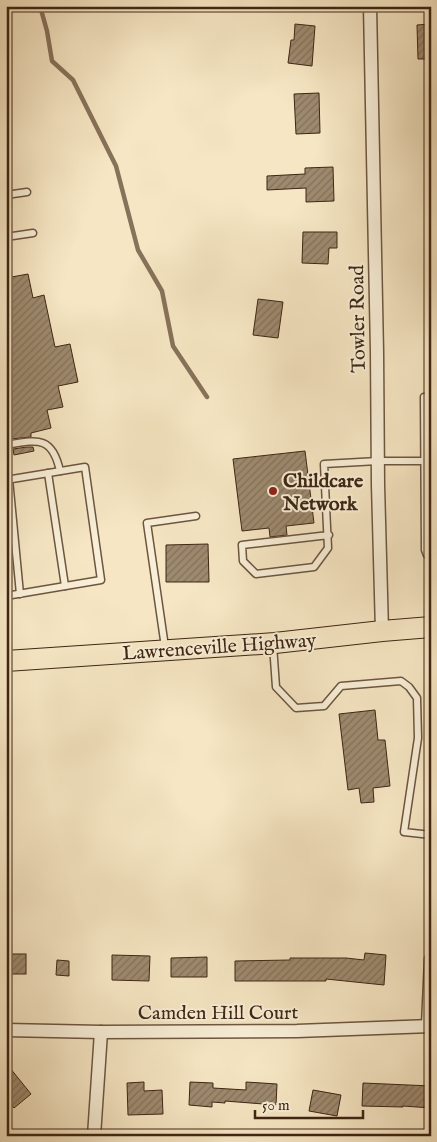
<svg xmlns="http://www.w3.org/2000/svg" width="437" height="1142" font-family="'IM FELL English',serif">
  <style>
    .lines { fill: none; stroke-linecap: round; stroke-linejoin: round }
    .stream { stroke: #87725a; stroke-width: 4.5 }
    .building { fill: url(#building-hatch); stroke: #3e2614 }
    .lane-casing { stroke: #6c5640; stroke-width: 9 }
    .street-casing { stroke: #6c5640; stroke-width: 15 }
    .primary-casing { stroke: #3e2614; stroke-width: 22 }
    .lane { stroke: #f9efd8; stroke-width: 6 }
    .street { stroke: #f9efd8; stroke-width: 12 }
    .primary { stroke: #f6e6c3; stroke-width: 20 }
    .poi-dot { fill: #8f2418; stroke: #f9efd8; stroke-width: 2 }
    .labels { text-anchor: middle; stroke-width: 4; stroke-linejoin: round; paint-order: stroke }
    .street-label { font-size: 20px; fill: #3e2614; stroke: #f9efd8 }
    .poi-label { font-size: 20px; font-weight: bold; fill: #3e2614; stroke: #f9efd8; text-anchor: start }
  </style>
  <defs>
    <pattern id="building-hatch" width="6" height="6" patternUnits="userSpaceOnUse" patternTransform="scale(1.25)"><rect width="6" height="6" fill="#9e8a6f"/><path d="M-1 1l2-2M0 6l6-6M5 7l2-2" fill="none" stroke="#82715a"/></pattern>
  </defs>
  <rect width="100%" height="100%" fill="#f6e6c3"/>
  <filter id="stains"><feTurbulence type="fractalNoise" baseFrequency=".004" numOctaves="4"/><feColorMatrix values="0 0 0 0 .2 0 0 0 0 .09 0 0 0 0 .02 0 0 0 .5 -.17"/></filter>
  <radialGradient id="worn" r=".72"><stop offset=".6" stop-color="#630" stop-opacity="0"/><stop offset="1" stop-color="#630" stop-opacity=".3"/></radialGradient>
  <g class="lines">
    <polyline class="stream" points="40,6 47,31 52,61 73,80 116,166 138,250 162,291 173,346 207,397"/>
  </g>
  <g class="building">
    <polygon points="295,24 315,26 312,66 288,63 291,40 294,40"/>
    <polygon points="431,24 431,59 418,59 417,25"/>
    <polygon points="319,93 320,133 296,134 294,94"/>
    <polygon points="333,167 334,201 306,202 306,188 267,190 267,176 305,174 305,168"/>
    <polygon points="303,232 337,232 337,248 329,248 328,264 302,263"/>
    <polygon points="28,274 33,298 44,295 55,347 70,344 78,382 58,386 63,407 47,410 51,428 31,433 31,437 11,439 11,437 6,438 6,278"/>
    <polygon points="258,299 283,302 278,338 253,335"/>
    <polygon points="27,447 33,447 34,451 14,455 13,449"/>
    <polygon points="305,451 314,523 286,526 287,535 270,537 269,528 242,531 233,459"/>
    <polygon points="208,544 209,582 166,582 166,545"/>
    <polygon points="375,710 378,740 385,740 390,786 373,788 374,802 361,803 359,788 348,790 339,714"/>
    <polygon points="365,953 386,955 384,985 326,979 326,981 235,981 235,961 290,960 290,958 346,958 364,960"/>
    <rect x="6" y="954" width="20" height="20"/>
    <polygon points="112,955 150,956 149,981 112,980"/>
    <polygon points="207,957 207,977 171,977 171,958"/>
    <polygon points="57,960 69,961 69,976 56,975"/>
    <polygon points="6,1063 31,1094 14,1108 6,1099"/>
    <polygon points="144,1082 144,1091 162,1090 163,1114 128,1115 127,1083"/>
    <polygon points="190,1082 213,1083 213,1088 246,1090 246,1082 277,1084 276,1105 225,1101 225,1103 212,1102 212,1107 189,1105"/>
    <polygon points="363,1083 431,1086 431,1108 403,1106 403,1107 362,1106"/>
    <polygon points="313,1090 341,1095 337,1116 309,1111"/>
  </g>
  <g class="lines">
    <defs>
      <g id="lane">
        <polyline points="6,195 27,192"/>
        <polyline points="6,237 33,233"/>
        <polyline points="424,397 425,550 427,555 431,558"/>
        <path d="M6,445c31,-5 46,-10 54,26"/>
        <polyline points="48,473 65,586"/>
        <polyline points="9,479 20,594"/>
        <polyline points="6,480 85,467 101,580 6,596"/>
        <polyline points="329,535 242,545 243,561 256,574 314,567 328,548 324,464 378,461 431,461"/>
        <polyline points="273,645 276,687 296,708 324,706 341,686 401,681 409,687 417,698 418,738 404,832 431,835"/>
        <polyline points="165,647 147,523 196,516"/>
      </g>
      <g id="street">
        <polyline points="370,6 377,352 378,485 382,631"/>
        <polyline points="428,1025 431,959"/>
        <polyline points="6,1030 101,1032 297,1031 431,1026"/>
        <polyline points="94,1136 101,1032"/>
      </g>
      <polyline id="primary" points="6,661 275,643 382,631 431,627"/>
    </defs>
    <use href="#lane" class="lane-casing"/>
    <use href="#street" class="street-casing"/>
    <use href="#primary" class="primary-casing"/>
    <use href="#lane" class="lane"/>
    <use href="#street" class="street"/>
    <use href="#primary" class="primary"/>
  </g>
  <circle class="poi-dot" cx="273" cy="491" r="5"/>
  <g class="labels">
    <g class="street-label">
      <text transform="translate(357 319) rotate(-91)" y="7">Towler Road</text>
      <text transform="translate(219 646) rotate(-4)" y="7">Lawrenceville Highway</text>
      <text x="218" y="1019">Camden Hill Court</text>
    </g>
    <g class="poi-label">
      <text x="283" y="487">Childcare<tspan x="283" dy="23">Network</tspan></text>
    </g>
  </g>
  <rect width="437" height="1142" fill="none" stroke="#f6e6c3" stroke-width="25"/>
  <rect x="8" y="8" width="422" height="1127" fill="none" stroke="#3e2614" stroke-width="2.5"/>
  <rect x="12" y="12" width="412" height="1117" fill="none" stroke="#3e2614"/>
  <path d="M255 1110v8h108v-8" fill="none" stroke="#3e2614" stroke-width="2.5"/>
  <text x="262" y="1110" font-size="15" fill="#3e2614" stroke="#f9efd8" stroke-width="4" paint-order="stroke">50 m</text>
  <rect width="100%" height="100%" filter="url(#stains)"/>
  <rect width="100%" height="100%" fill="url(#worn)"/>
</svg>
